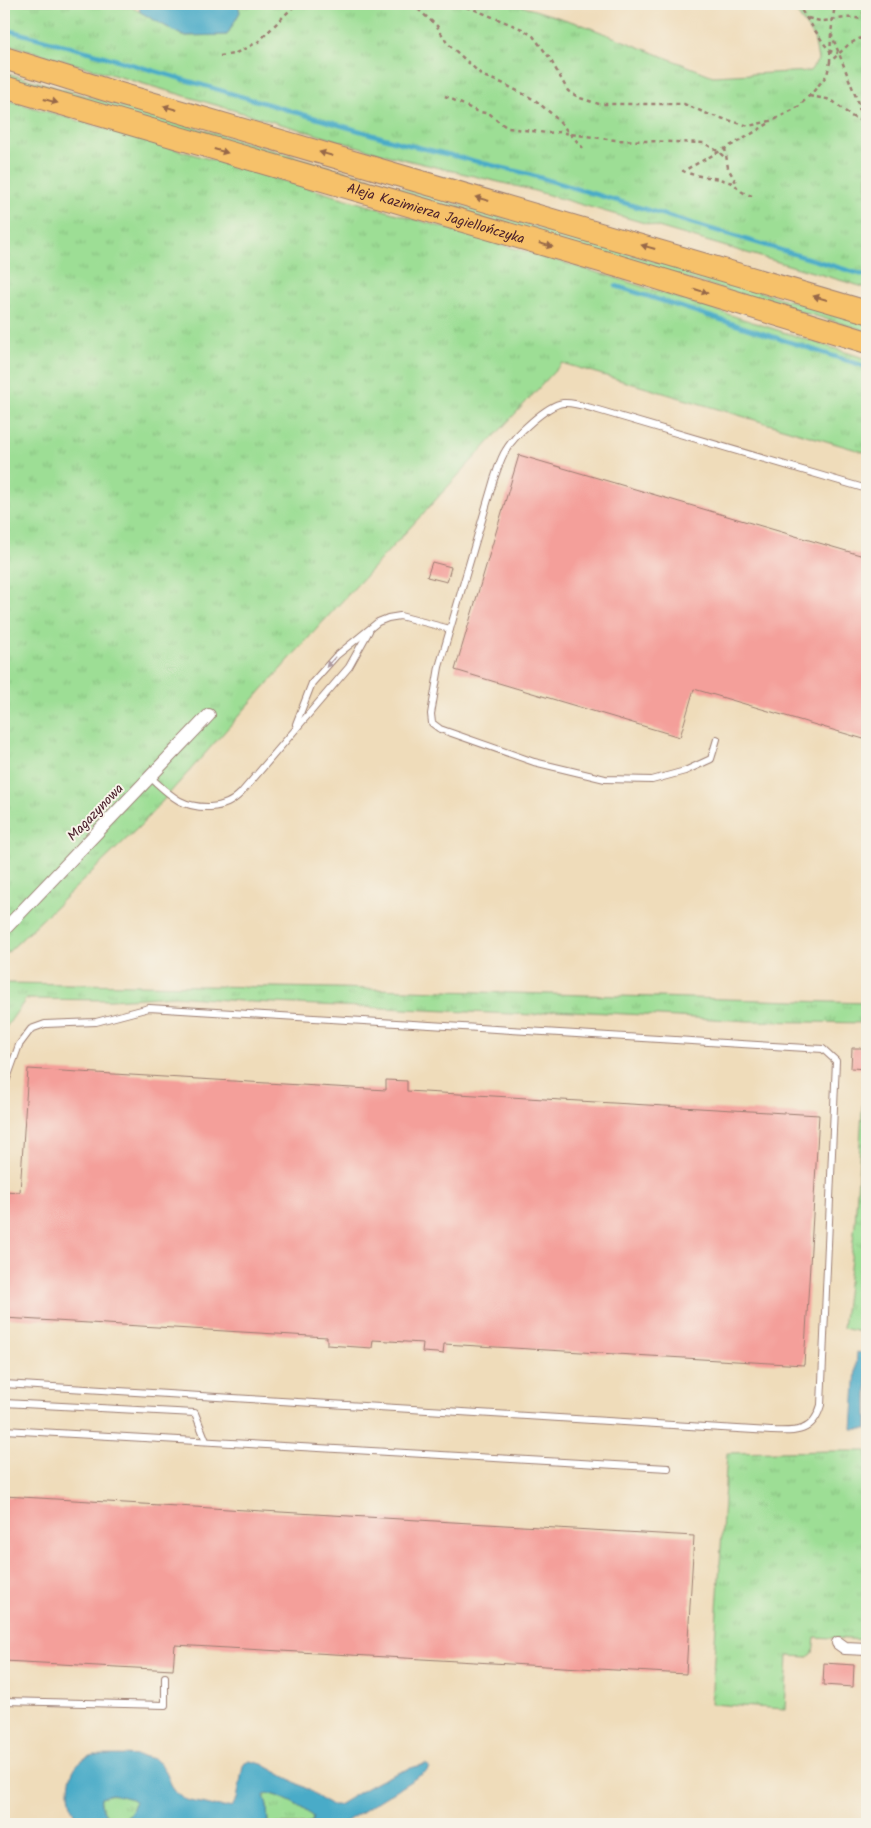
<svg xmlns="http://www.w3.org/2000/svg" width="871" height="1828" font-family="Kalam,sans-serif">
  <style>
    .grass { fill: url(#grass-tufts); stroke: #747e60 }
    .water { fill: #49abc8; stroke: #4a657a; fill-rule: evenodd }
    .lines { fill: none; stroke-linecap: round; stroke-linejoin: round }
    .stream { stroke: #49abc8; stroke-width: 4.5 }
    .building { fill: #f49f9a }
    .service-casing { stroke: #9c7e72; stroke-width: 8 }
    .minor-casing { stroke: #9c7e72; stroke-width: 14 }
    .motorway-casing { stroke: #9c7e72; stroke-width: 24 }
    .path { stroke: #9c7e72; stroke-width: 2.5; stroke-dasharray: 4 4; stroke-linecap: butt }
    .service { stroke: #fff; stroke-width: 6 }
    .minor { stroke: #fff; stroke-width: 12 }
    .motorway { stroke: #f6c16b; stroke-width: 22 }
    .oneway { fill: #976848 }
    .oneway2 { fill: #ae9aa0 }
    .labels { text-anchor: middle; stroke-width: 4; stroke-linejoin: round; paint-order: stroke }
    .street-label { font-size: 14px; fill: #4a1f2b; stroke: #f7f3e8 }
  </style>
  <defs>
    <pattern id="grass-tufts" width="24" height="20" patternUnits="userSpaceOnUse" patternTransform="scale(1.25)"><rect width="24" height="20" fill="#9dde95"/><path d="M3 7l-1-3M5 7V3M7 7l1-3M15 17l-1-3M17 17v-4M19 17l1-3" fill="none" stroke="#89be81"/></pattern>
  </defs>
  <rect width="100%" height="100%" fill="#f7f3e8"/>
  <filter id="ink" filterUnits="userSpaceOnUse"><feTurbulence type="fractalNoise" baseFrequency=".02" numOctaves="2"/><feDisplacementMap in="SourceGraphic" scale="10" xChannelSelector="R" yChannelSelector="G"/><feConvolveMatrix kernelMatrix="1 2 1 2 8 2 1 2 1" color-interpolation-filters="sRGB"/></filter>
  <filter id="wash" filterUnits="userSpaceOnUse"><feTurbulence type="fractalNoise" baseFrequency=".0096" numOctaves="4" result="noise"/><feDisplacementMap in="SourceGraphic" scale="20" xChannelSelector="R" yChannelSelector="G"/><feGaussianBlur stdDeviation="1.12" result="paint"/><feColorMatrix in="noise" values="0 0 0 0 0 0 0 0 0 0 0 0 0 0 0 0 0 1.4 0 .05"/><feComposite in="paint" operator="in"/></filter>
  <g filter="url(#wash)">
    <rect width="100%" height="100%" fill="#efdcba"/>
    <g class="grass">
      <polygon points="4,4 126,4 183,36 227,35 240,12 238,4 515,4 583,25 713,76 810,71 818,60 814,37 790,4 867,4 867,21 865,28 867,31 867,288 528,189 390,156 4,43"/>
      <polygon points="4,72 867,323 867,331 4,79"/>
      <polygon points="4,99 616,278 867,359 867,453 562,363 321,624 141,825 4,956"/>
      <polygon points="4,983 336,988 867,1003 867,1023 748,1021 555,1010 534,1015 253,1002 175,996 111,1000 26,999 4,1030"/>
      <polygon points="863,1095 867,1095 867,1245 864,1333 843,1328 855,1224"/>
      <polygon points="834,1451 867,1451 867,1614 866,1640 815,1637 813,1653 808,1657 788,1656 785,1709 711,1704 727,1453"/>
      <path d="M266,1793c16,3 35,13 47,24l-1,4 -5,3h-39l-1,-18 -3,-7z"/>
      <path d="M112,1794l21,5 2,4 -4,10 -11,9 -8,-1c-6,-7 -13,-14 -11,-24z"/>
    </g>
    <g class="water">
      <polygon points="139,4 238,4 240,12 227,35 183,36 140,12"/>
      <polygon points="857,1352 867,1354 867,1429 852,1429"/>
      <path d="M94,1755c15,1 49,-2 61,5 15,7 12,28 26,37 7,5 16,5 25,7 9,2 18,5 26,2l5,-7 6,-33 2,-3 5,-2 12,3 47,26 16,12 6,3h7c28,-17 55,-34 88,-41l3,3 -2,4 -85,53h-35l5,-3 1,-4c-11,-11 -31,-21 -47,-24l-2,2 3,11 1,18h-188c-16,-20 -17,-63 14,-69zM112,1794l20,5 3,4 -4,10 -11,9 -8,-1c-6,-7 -13,-14 -11,-24z"/>
    </g>
    <g class="lines">
      <g class="stream">
        <polyline points="4,29 93,53 401,143 528,174 867,276"/>
        <polyline points="616,286 867,367"/>
      </g>
    </g>
    <g id="blocks">
      <g class="building">
        <polygon points="519,455 867,557 867,740 694,689 680,737 455,670"/>
        <polygon points="432,562 451,567 447,582 427,577"/>
        <polygon points="852,1048 867,1048 867,1069 851,1068"/>
        <polygon points="28,1069 386,1090 386,1080 407,1081 407,1091 819,1115 804,1365 444,1344 443,1354 437,1353 422,1352 423,1343 373,1340 372,1348 327,1345 327,1337 4,1318 4,1191 20,1192"/>
        <polygon points="4,1496 694,1536 686,1674 175,1645 173,1670 4,1661"/>
        <polygon points="824,1663 854,1665 853,1687 823,1685"/>
      </g>
    </g>
  </g>
  <g filter="url(#ink)">
    <use href="#blocks" fill-opacity="0" stroke="#9c7e72" stroke-width="1"/>
    <g class="lines">
      <defs>
        <g id="service">
          <polyline points="296,724 312,683 336,656 378,622 388,618 400,616 450,629"/>
          <path d="M717,739l-6,20 -26,12 -33,9 -47,-1 -71,-17 -94,-33 -8,-6 -1,-9 8,-47 55,-188c4,-10 6,-20 12,-29 8,-14 41,-45 57,-47 11,-1 24,4 35,7l269,79"/>
          <path d="M150,777c20,18 31,31 60,30 14,-1 22,-5 31,-14l108,-126 20,-36"/>
          <path d="M4,1087l15,-42 12,-16 14,-5 51,-2 53,-14 674,41 13,12 -15,344c-8,28 -25,27 -50,26l-767,-47"/>
          <polyline points="4,1403 195,1413 206,1441"/>
          <polyline points="4,1430 668,1468"/>
          <polyline points="4,1701 165,1705 165,1677"/>
        </g>
        <g id="minor">
          <polyline points="4,930 209,715"/>
          <polyline points="838,1643 845,1648 867,1649"/>
        </g>
        <g id="motorway">
          <polyline points="4,58 113,92 867,312"/>
          <path id="s1" d="M4,87l617,180 246,75"/>
        </g>
      </defs>
      <use href="#service" class="service-casing"/>
      <use href="#minor" class="minor-casing"/>
      <use href="#motorway" class="motorway-casing"/>
      <g class="path">
        <polyline points="412,4 437,26 447,43 483,76 502,83 535,100 553,115 583,148"/>
        <polyline points="451,4 473,9 522,29 533,36 549,57 568,91 580,98 599,104 684,104 710,115 749,126 774,120 798,107 813,92 827,75 830,62 849,44 867,35"/>
        <polyline points="797,4 825,45 830,51 838,53"/>
        <polyline points="860,4 866,20"/>
        <path d="M808,18c3,1 8,2 12,3 17,0 31,-8 47,1"/>
        <polyline points="831,33 856,97 867,136"/>
        <polyline points="220,56 234,54 258,42 296,4"/>
        <polyline points="830,62 831,33 835,4"/>
        <polyline points="445,96 476,111 490,114 499,122 508,128 547,133 560,132 571,134 615,140 704,143 719,152 726,159"/>
        <polyline points="809,96 827,99 834,102 851,116 867,124"/>
        <polyline points="725,148 728,168 737,184"/>
        <path d="M752,196c-3,-1 -9,-3 -11,-5 -5,-4 -5,-7 -12,-9 -15,-6 -32,-4 -46,-11l60,-32 28,-17"/>
      </g>
      <use href="#service" class="service"/>
      <use href="#minor" class="minor"/>
      <use href="#motorway" class="motorway"/>
    </g>
    <defs><path id="oneway-solid" d="M-6-.8H1V-3.2L6.5 0L1 3.2V.8H-6Z" transform="scale(1.25)"/></defs>
    <g class="oneway">
      <use href="#oneway-solid" transform="translate(51 101) rotate(16)"/>
      <use href="#oneway-solid" transform="translate(170 108) rotate(-164)"/>
      <use href="#oneway-solid" transform="translate(221 151) rotate(16)"/>
      <use href="#oneway-solid" transform="translate(326 154) rotate(-164)"/>
      <use href="#oneway-solid" transform="translate(482 199) rotate(-164)"/>
      <use href="#oneway-solid" transform="translate(546 245) rotate(16)"/>
      <use href="#oneway-solid" transform="translate(648 247) rotate(-164)"/>
      <use href="#oneway-solid" transform="translate(701 291) rotate(17)"/>
      <use href="#oneway-solid" transform="translate(820 298) rotate(-164)"/>
    </g>
    <use class="oneway2" href="#oneway-solid" transform="translate(331 662) rotate(132)"/>
  </g>
  <g class="labels">
    <g class="street-label">
      <text dy="5" stroke="none"><textPath href="#s1" startOffset="450">Aleja Kazimierza Jagiellończyka</textPath></text>
      <text transform="translate(95 812) rotate(-46)" y="5">Magazynowa</text>
    </g>
  </g>
  <rect width="871" height="1828" fill="none" stroke="#f7f3e8" stroke-width="20"/>
</svg>
